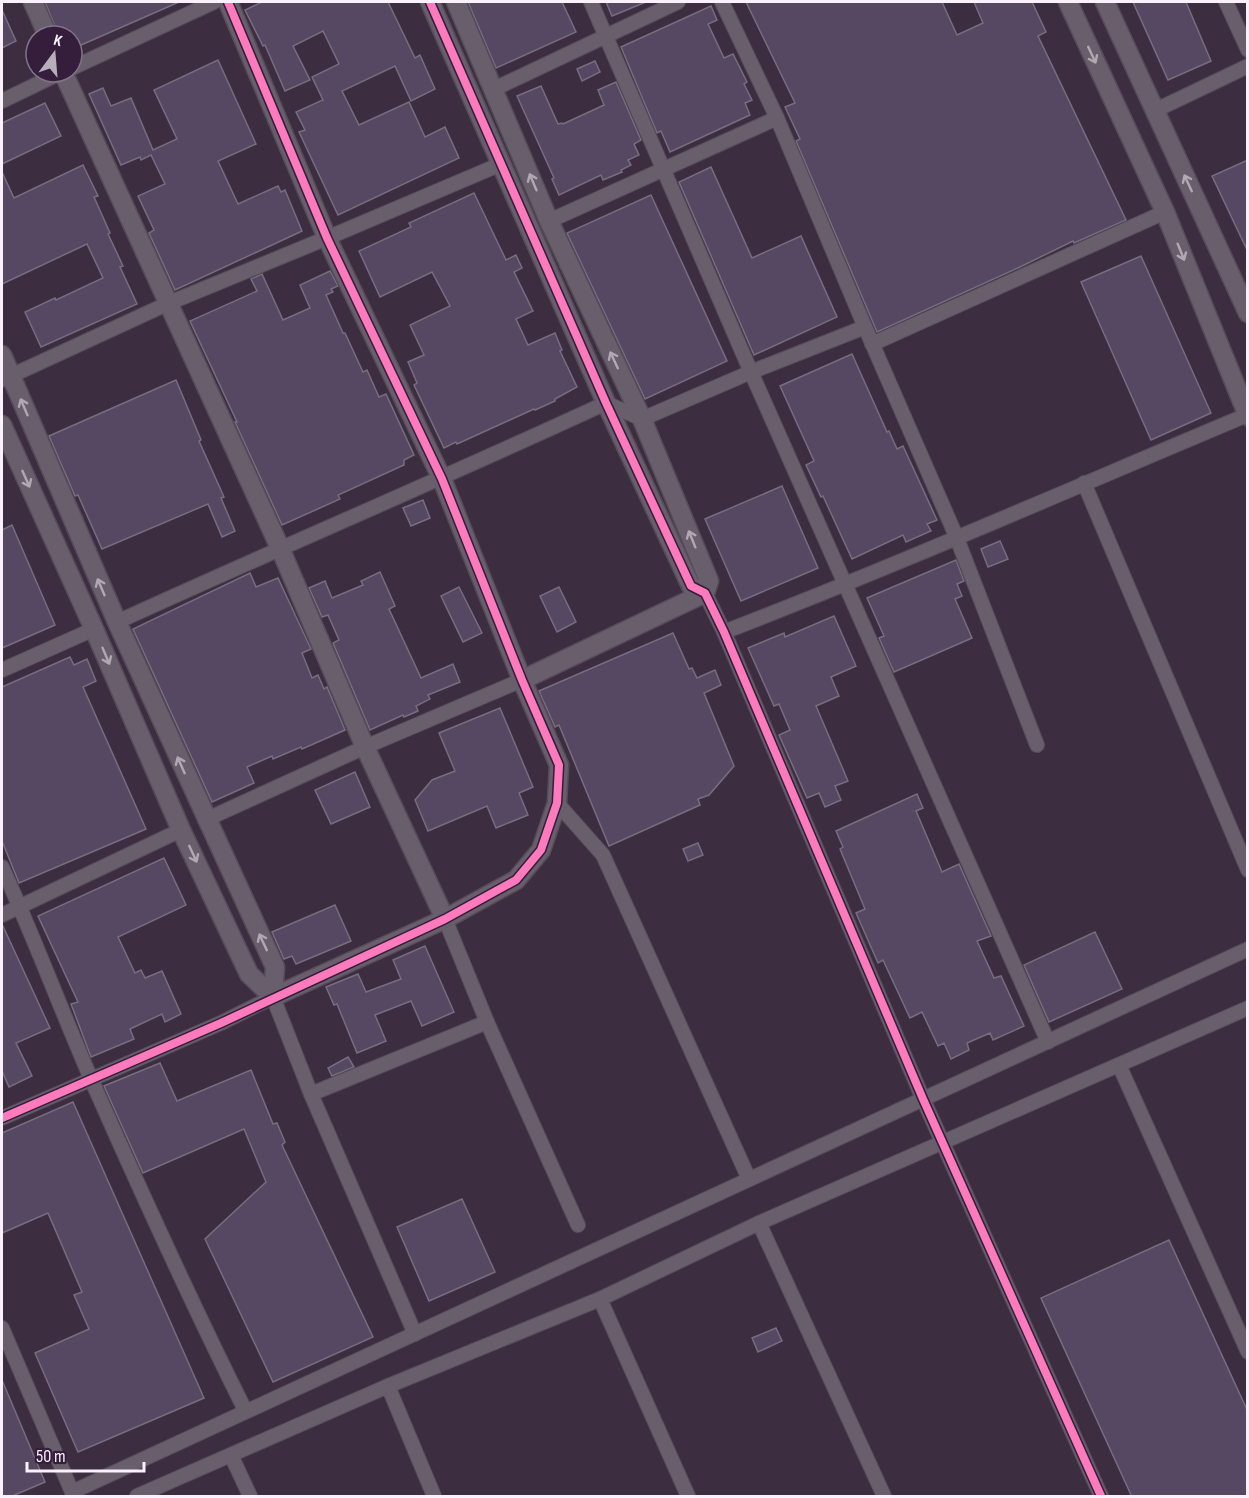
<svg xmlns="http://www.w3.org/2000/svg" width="1249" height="1498" font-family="'Sofia Sans Condensed',sans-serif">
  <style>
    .building { fill: #564863; stroke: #766d7e; stroke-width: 1.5 }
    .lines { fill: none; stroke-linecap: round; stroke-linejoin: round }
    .street-casing { stroke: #564b59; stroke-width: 16 }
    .secondary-casing { stroke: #564b59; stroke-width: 21 }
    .street { stroke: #695e6c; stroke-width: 14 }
    .secondary { stroke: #695e6c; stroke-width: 18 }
    .cycleway-casing { stroke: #351d3c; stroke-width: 11 }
    .cycleway { stroke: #fd7abc; stroke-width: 8 }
    .oneway { stroke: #b2a8b4 }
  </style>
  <rect width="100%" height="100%" fill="#3c2e40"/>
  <g class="building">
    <polygon points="45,2 179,2 72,49 72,36 59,36"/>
    <polygon points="262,2 388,2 415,58 420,55 435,89 411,101 395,66 342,91 359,125 409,102 425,137 445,127 459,158 338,215 299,132 305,130 296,112 323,100 312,77 339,64 323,31 293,46 310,80 285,91 265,45 263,46 245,10"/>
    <polygon points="468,2 562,2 576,32 496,68"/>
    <polygon points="606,2 646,2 612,16"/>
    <polygon points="746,2 942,2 957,35 983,23 974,2 1032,2 1046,32 1038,36 1126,220 1074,243 1073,241 1018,268 877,332 796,141 800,139 785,107 795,103"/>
    <polygon points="1133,2 1186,2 1211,61 1168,80"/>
    <polygon points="711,6 717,20 708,24 724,58 733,54 747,82 744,84 752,100 745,103 750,115 670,152 661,131 657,133 621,47"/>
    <polygon points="2,10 16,41 2,48"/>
    <polygon points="218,60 256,144 218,161 238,204 278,186 281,192 285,190 302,231 175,290 149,233 154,230 138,196 165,184 151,155 141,160 140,157 121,165 89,94 103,88 111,106 131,98 153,150 177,139 154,90"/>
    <polygon points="595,61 600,72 582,81 577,69"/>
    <polygon points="616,82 641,140 634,144 639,155 628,160 631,165 621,170 622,172 603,180 601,175 559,195 552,179 554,178 517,96 541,86 558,124 562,123 563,124 604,105 598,90"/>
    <polygon points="45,103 61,136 2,164 2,123"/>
    <polygon points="1248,160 1248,252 1212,176"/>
    <polygon points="83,165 98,196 94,197 110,233 108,234 123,266 120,267 137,304 41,347 25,312 55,298 56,300 103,278 87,244 2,284 2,172 14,198"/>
    <polygon points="711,167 752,258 801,236 837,317 754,355 679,182"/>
    <polygon points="474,193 506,260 516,255 522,268 514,272 533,311 516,319 528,345 555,333 562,350 560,351 577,387 555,399 555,401 535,410 534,409 457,444 456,442 444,448 414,385 417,383 408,362 424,355 410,325 450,306 432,272 380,297 359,251 411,227 409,223"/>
    <polygon points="651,195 727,361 645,399 567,233"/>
    <polygon points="1141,256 1211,413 1151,440 1081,282"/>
    <polygon points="330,271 338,286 331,289 333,292 326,295 343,333 345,333 363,372 367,370 379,397 386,394 414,455 404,460 404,465 338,495 340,499 282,525 235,422 237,422 190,321 257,291 251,279 262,274 283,320 310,308 300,285"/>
    <polygon points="852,354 887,432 889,431 897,449 903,446 937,520 927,524 931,531 906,542 903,535 852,559 823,496 821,497 806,465 814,461 780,386"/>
    <polygon points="176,380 201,440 199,441 224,497 221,498 235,531 222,537 208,504 102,549 78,495 75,496 49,436"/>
    <polygon points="782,486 818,568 741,601 705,519"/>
    <polygon points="423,500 430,518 411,526 403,508"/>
    <polygon points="12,525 55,625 2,648 2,530"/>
    <polygon points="1000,541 1008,559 988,567 981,549"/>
    <polygon points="956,560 964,581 957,584 962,596 955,599 972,638 894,672 879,638 884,636 867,598"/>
    <polygon points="380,572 395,606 389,609 421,678 453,664 460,682 428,695 430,699 416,706 418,711 404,717 403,715 370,730 333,643 339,640 328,615 322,617 309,588 325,581 332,598 363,585 361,581"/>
    <polygon points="250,573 256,587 278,578 311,649 302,653 312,678 318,675 324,689 327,687 345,730 302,749 301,747 273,759 272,756 247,767 254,783 212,802 133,629"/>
    <polygon points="459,587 482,633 463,642 441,596"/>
    <polygon points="559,587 576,622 557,632 540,596"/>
    <polygon points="834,616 856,666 831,677 839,696 816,706 848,781 835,786 841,800 825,807 819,793 807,798 779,735 790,730 779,704 774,706 748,648 784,633 785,637"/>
    <polygon points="673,633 689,669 692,668 697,678 715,670 721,685 704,693 734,766 709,795 698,799 700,805 609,846 559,725 555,727 539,691"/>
    <polygon points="70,657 74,665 87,659 96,681 83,687 146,829 19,883 2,841 2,687"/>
    <polygon points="500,708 533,787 519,793 528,815 496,828 487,806 428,831 415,800 432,780 455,771 439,733"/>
    <polygon points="355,772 370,807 331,824 315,790"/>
    <polygon points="917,794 923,808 916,811 942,872 959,864 991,936 977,941 994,978 1001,976 1024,1026 993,1040 990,1033 967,1043 969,1050 951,1059 944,1043 938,1046 922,1012 910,1018 883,960 878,963 856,913 865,909 840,849 843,847 836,831"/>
    <polygon points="698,843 703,855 688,861 683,849"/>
    <polygon points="164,858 186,905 118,937 135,973 141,970 145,978 162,971 181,1014 165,1022 162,1014 130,1029 134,1039 91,1057 71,1004 78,1002 38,916"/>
    <polygon points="335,905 351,941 296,964 292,956 284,959 272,932"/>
    <polygon points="2,924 50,1028 16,1043 32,1076 9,1087 2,1071"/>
    <polygon points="1095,932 1122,989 1049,1022 1024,965"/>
    <polygon points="425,946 454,1012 422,1026 411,1001 375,1015 386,1041 357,1053 337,1004 334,1005 326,987 358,974 366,992 401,979 393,960"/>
    <polygon points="348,1057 354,1067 332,1076 328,1068"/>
    <polygon points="160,1063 177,1101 251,1070 273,1124 277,1123 285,1142 282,1145 373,1337 273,1382 205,1239 266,1182 244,1129 143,1173 104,1086"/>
    <polygon points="73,1102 204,1398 78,1452 35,1353 89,1329 74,1295 82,1292 48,1213 2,1233 2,1133"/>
    <polygon points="462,1199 495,1272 429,1301 397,1227"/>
    <polygon points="1169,1240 1248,1412 1248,1497 1132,1497 1041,1298"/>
    <polygon points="776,1328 782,1341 758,1352 752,1338"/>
    <polygon points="2,1380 45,1482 10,1497 2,1497"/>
  </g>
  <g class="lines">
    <defs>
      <g id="street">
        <polyline points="591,2 751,372 1048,1042"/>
        <polyline points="722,2 777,118 865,327 956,536 1037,745"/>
        <polyline points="1226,2 1248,50"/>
        <polyline points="72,68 214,2"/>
        <polyline points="494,89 678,2"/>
        <polyline points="2,101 62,72"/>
        <polyline points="1154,111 1248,66"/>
        <polyline points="549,221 777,118"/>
        <polyline points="872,344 1165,212"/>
        <polyline points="2,380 169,303 327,238 501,164"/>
        <polyline points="1084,483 1248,870"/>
        <polyline points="705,593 724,632 923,1099 1101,1496"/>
        <path d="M117,622c162,-74 327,-144 489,-219l36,16 109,-47 114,-45"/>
        <path d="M724,632c176,-68 349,-144 523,-217"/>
        <polyline points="2,670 94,629"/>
        <polyline points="557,803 603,855 749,1179"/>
        <polyline points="205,820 365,747 522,680"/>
        <path d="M2,867c32,70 59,143 90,214 49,111 99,221 153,329"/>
        <polyline points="2,915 181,830"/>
        <polyline points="445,919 487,1022 578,1225"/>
        <polyline points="1119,1065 1248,1352"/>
        <polyline points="311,1094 487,1022"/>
        <polyline points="2,1118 221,1023 273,997 311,1094 415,1334"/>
        <polyline points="759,1223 884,1496"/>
        <polyline points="600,1299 688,1496"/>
        <polyline points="2,1328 72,1492 76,1496"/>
        <polyline points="388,1386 434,1496"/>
        <polyline points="231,1455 250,1496"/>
        <polyline points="72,1492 1248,949"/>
        <polyline points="137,1496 388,1386 600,1299 759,1223 1248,1008"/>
      </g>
      <g id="secondary">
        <polyline points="33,2 48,36"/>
        <polyline points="228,2 327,238 442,479 522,680 559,765 557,803 541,850 516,880 445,919 273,997"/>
        <polyline points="430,2 606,403 691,586 705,593"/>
        <polyline points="456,2 549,221 642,419 709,581 705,593 522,680"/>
        <polyline points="1068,2 1165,212 1248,416"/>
        <polyline points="1105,2 1248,313"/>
        <polyline points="63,72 280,548 365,747 445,919"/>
        <polyline points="2,355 117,622 275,967 273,997"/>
        <polyline points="2,425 94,629 181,830 249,974 273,997"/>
      </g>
    </defs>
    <use href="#street" class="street-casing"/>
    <use href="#secondary" class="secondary-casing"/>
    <use href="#street" class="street"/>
    <use href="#secondary" class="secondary"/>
    <defs>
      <g id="cycleway">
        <polyline points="430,2 606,403 691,586 705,593 724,632 923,1099 1101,1496"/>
        <polyline points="2,1118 221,1023 445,919 516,880 541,850 557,803 559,765 522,680 442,479 327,238 228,2"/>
      </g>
    </defs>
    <use href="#cycleway" class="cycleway-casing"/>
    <use href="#cycleway" class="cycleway"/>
  </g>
  <defs><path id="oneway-shaft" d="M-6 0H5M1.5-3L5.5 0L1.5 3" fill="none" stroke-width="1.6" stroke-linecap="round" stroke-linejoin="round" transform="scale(1.5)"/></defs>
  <g class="oneway">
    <use href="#oneway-shaft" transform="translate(1092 55) rotate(65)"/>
    <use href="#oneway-shaft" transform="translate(533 182) rotate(-113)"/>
    <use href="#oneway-shaft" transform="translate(1188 183) rotate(-115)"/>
    <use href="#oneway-shaft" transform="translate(1181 252) rotate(68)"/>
    <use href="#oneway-shaft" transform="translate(614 360) rotate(-115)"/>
    <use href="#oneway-shaft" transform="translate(24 407) rotate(-113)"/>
    <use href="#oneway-shaft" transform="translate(26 479) rotate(66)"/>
    <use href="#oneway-shaft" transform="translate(692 539) rotate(-112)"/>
    <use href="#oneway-shaft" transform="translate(101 587) rotate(-113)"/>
    <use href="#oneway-shaft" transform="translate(106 656) rotate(67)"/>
    <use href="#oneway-shaft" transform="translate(181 765) rotate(-114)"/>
    <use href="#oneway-shaft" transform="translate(193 854) rotate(65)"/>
    <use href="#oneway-shaft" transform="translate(263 942) rotate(-115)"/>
  </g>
  <rect width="1249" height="1498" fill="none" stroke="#faf1fd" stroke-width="6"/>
  <g transform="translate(54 54) rotate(16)"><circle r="28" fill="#351d3c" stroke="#847289" stroke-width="1.5"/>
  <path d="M0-4.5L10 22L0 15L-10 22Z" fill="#b8adbb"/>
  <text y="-9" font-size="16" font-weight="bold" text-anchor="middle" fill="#faf1fd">K</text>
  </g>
  <path d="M27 1462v9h117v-9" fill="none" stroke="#faf1fd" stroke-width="3"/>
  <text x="36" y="1462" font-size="18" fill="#faf1fd" stroke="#351d3c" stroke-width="4.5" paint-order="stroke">50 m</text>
</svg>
